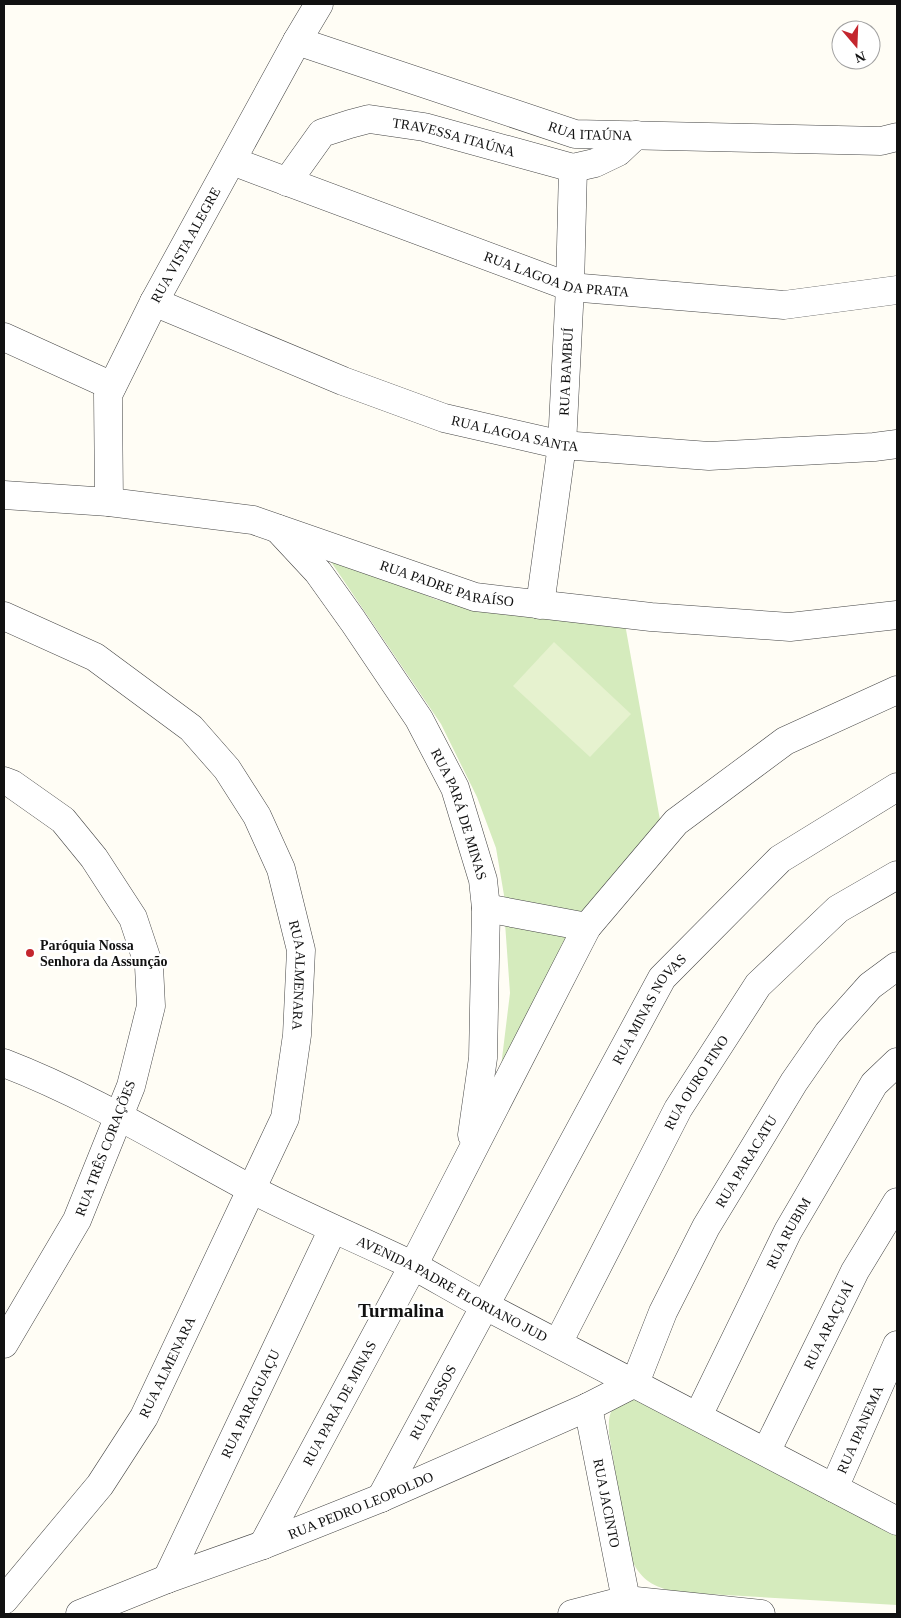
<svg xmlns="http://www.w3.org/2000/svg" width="901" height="1618" font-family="Georgia,serif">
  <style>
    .green { fill: #d5ebbd }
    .pitch { fill: #e6f2cf }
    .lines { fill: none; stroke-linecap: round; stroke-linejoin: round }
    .minor-casing { stroke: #444; stroke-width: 29 }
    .minor { stroke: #fff; stroke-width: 28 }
    .poi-dot { fill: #c4262e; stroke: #fff; stroke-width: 2 }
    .labels { text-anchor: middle; stroke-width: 5; stroke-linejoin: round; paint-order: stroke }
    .street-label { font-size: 14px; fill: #111; stroke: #fff }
    .poi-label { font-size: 14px; font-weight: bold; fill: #111; stroke: #fff; text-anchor: start }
    .district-label { font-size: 19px; font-weight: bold; fill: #111; stroke: #fff }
  </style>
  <rect width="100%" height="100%" fill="#fffdf5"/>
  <g class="green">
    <polygon points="327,556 380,576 437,600 625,624 660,820 583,917 505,901 496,848 477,797 441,724"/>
    <polygon points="505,923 573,938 500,1075 510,993"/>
    <path d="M635,1395l262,134v76l-223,-13c-26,-8 -32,-12 -45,-36l-20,-122c-1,-27 3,-27 26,-39z"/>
  </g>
  <polygon class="pitch" points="554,642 631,714 590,757 513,686"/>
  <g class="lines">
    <defs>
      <g id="minor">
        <path id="s1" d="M297,41l278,93 306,7 16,-4"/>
        <path id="s2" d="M232,161l338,126 214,18 113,-15"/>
        <path id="s3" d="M287,182l35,-49 28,-9 19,-5 55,8 149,41 22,-5 23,-11 18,-17"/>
        <path id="s4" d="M154,302l189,79 101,37 118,27 147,11 165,-9 23,-3"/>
        <polyline points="4,337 112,386"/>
        <path id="s5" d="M4,495l105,7 144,18 222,77 176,20 139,10 107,-12"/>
        <path id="s6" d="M109,502l-1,-107 46,-93 143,-261 22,-37"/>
        <path id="s7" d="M278,529l40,43 35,49 66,98 36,69 28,92 3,28 -3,150 -11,77"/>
        <path id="s8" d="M540,605l22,-160 8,-158 3,-119"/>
        <path id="s9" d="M4,616l91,41 96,71 36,41 30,47 24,53 20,81 -4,85 -12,83 -141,299 -44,68 -96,115"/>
        <polyline points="4,781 12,784 63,820 94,858 133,918 149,966 151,1006 131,1086 77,1220 4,1344"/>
        <polyline points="486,908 587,927"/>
        <path id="s10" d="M4,1063c86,33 165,82 247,126 52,27 107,50 161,76 22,12 44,25 66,37l419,219"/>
        <path id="s11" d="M558,1343l120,-234 80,-124 80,-76 59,-34"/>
        <path id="s12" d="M588,1407l38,193"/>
        <path id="s13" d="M698,1416l90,-185 86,-147 23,-22"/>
        <path id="s14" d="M766,1452l89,-181 42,-69"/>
        <path id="s15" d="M834,1488l63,-143"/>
        <path id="s16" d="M381,1498l281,-520 118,-119 117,-72"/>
        <path id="s17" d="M263,1545l150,-279 174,-339 89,-105 109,-81 112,-51"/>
        <path id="s18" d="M167,1579l166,-350"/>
        <path id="s19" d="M80,1614l87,-35 96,-34 118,-47 207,-91 47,-24 28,-71 43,-85 88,-145 34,-49 42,-47 27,-20"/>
        <polyline points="572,1614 626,1600 761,1614"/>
      </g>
    </defs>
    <use href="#minor" class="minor-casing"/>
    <use href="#minor" class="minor"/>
  </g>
  <circle class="poi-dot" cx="30" cy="953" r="5"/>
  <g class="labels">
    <g class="street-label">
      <text dy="5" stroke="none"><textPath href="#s1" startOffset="308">RUA ITAÚNA</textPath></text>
      <text dy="5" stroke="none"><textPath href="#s3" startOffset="196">TRAVESSA ITAÚNA</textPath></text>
      <text dy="5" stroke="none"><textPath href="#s6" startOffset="276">RUA VISTA ALEGRE</textPath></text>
      <text dy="5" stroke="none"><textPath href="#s2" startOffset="345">RUA LAGOA DA PRATA</textPath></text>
      <text dy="5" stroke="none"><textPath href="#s8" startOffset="235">RUA BAMBUÍ</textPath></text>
      <text dy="5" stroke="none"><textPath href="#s4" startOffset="385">RUA LAGOA SANTA</textPath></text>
      <text dy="5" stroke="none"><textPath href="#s5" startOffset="455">RUA PADRE PARAÍSO</textPath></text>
      <text dy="5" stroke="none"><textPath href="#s7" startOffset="341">RUA PARÁ DE MINAS</textPath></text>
      <text dy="5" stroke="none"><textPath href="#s9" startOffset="496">RUA ALMENARA</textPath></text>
      <text dy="5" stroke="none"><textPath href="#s16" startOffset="558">RUA MINAS NOVAS</textPath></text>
      <text dy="5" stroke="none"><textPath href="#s11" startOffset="295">RUA OURO FINO</textPath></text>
      <text transform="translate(105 1148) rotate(-69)" y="5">RUA TRÊS CORAÇÕES</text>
      <text dy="5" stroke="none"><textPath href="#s19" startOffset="850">RUA PARACATU</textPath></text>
      <text dy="5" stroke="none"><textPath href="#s13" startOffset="204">RUA RUBIM</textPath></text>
      <text dy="5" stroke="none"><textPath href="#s10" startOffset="502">AVENIDA PADRE FLORIANO JUD</textPath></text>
      <text dy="5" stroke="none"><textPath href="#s14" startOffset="141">RUA ARAÇUAÍ</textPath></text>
      <text transform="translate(167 1367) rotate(-64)" y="5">RUA ALMENARA</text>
      <text dy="5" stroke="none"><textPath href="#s16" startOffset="109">RUA PASSOS</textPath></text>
      <text dy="5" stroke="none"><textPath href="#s17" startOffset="161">RUA PARÁ DE MINAS</textPath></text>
      <text dy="5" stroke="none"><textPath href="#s18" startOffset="194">RUA PARAGUAÇU</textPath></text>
      <text dy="5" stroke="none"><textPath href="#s15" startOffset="64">RUA IPANEMA</textPath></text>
      <text dy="5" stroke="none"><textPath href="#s12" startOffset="98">RUA JACINTO</textPath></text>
      <text dy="5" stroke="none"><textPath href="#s19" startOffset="301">RUA PEDRO LEOPOLDO</textPath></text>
    </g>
    <g class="poi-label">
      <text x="40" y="950">Paróquia Nossa<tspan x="40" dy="16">Senhora da Assunção</tspan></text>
    </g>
    <g class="district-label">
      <text x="401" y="1317">Turmalina</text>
    </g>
  </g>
  <rect width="901" height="1618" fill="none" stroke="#111111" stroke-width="10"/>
  <g transform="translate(856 45) rotate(161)"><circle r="24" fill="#ffffff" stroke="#a0a0a0"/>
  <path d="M0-4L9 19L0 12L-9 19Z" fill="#c4262e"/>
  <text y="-8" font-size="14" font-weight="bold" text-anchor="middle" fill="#111111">N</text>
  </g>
</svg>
